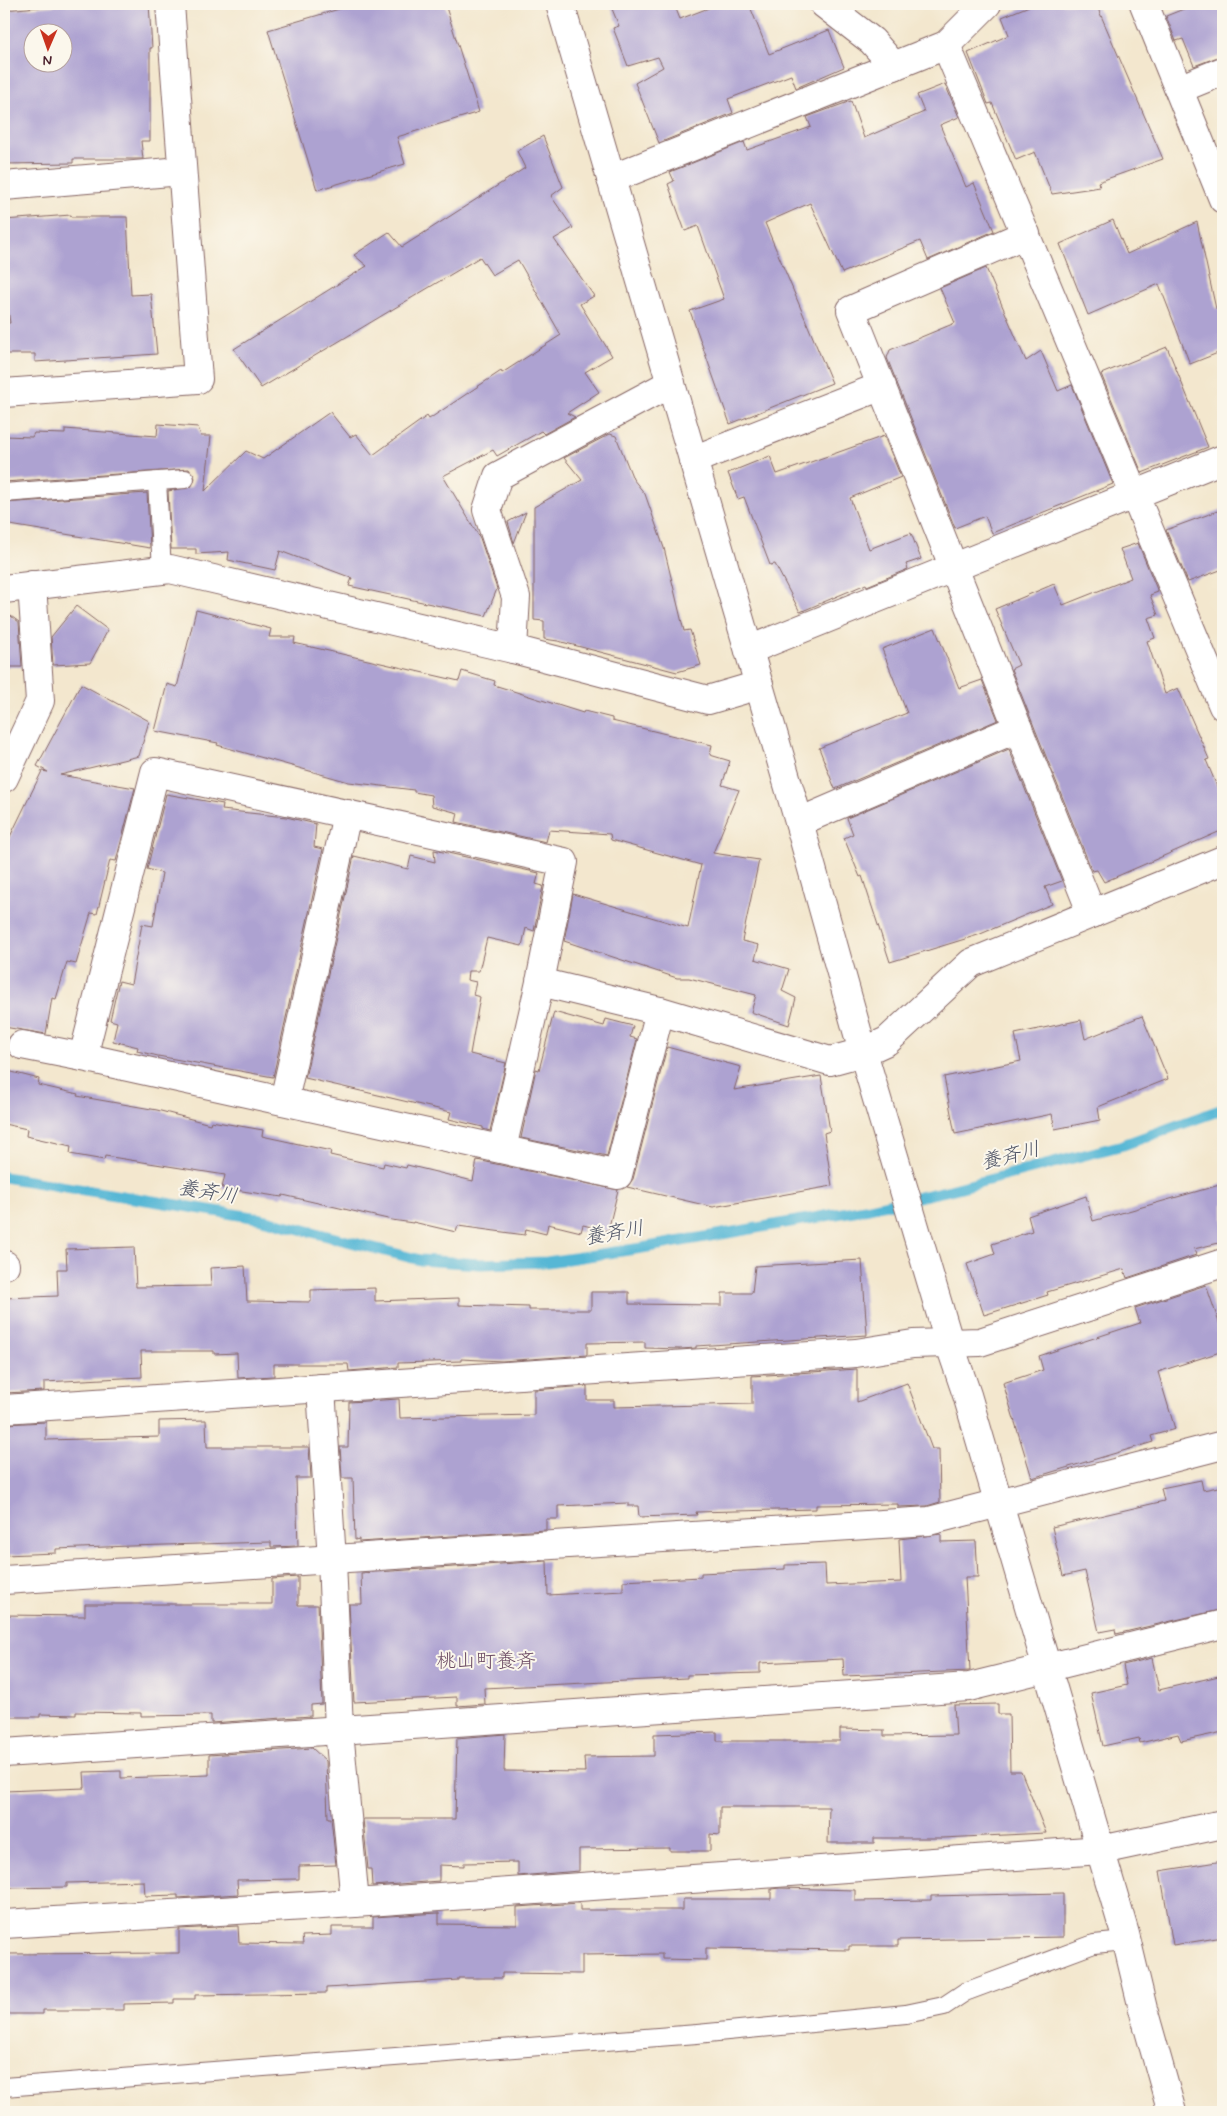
<svg xmlns="http://www.w3.org/2000/svg" width="1227" height="2116" font-family="Mynerve,'Klee One',sans-serif">
  <style>
    .lines { fill: none; stroke-linecap: round; stroke-linejoin: round }
    .stream { stroke: #57b7d5; stroke-width: 11 }
    .building { fill: #ada2d1; fill-rule: evenodd }
    .lane-casing { stroke: #856564; stroke-width: 20 }
    .street-casing { stroke: #856564; stroke-width: 30 }
    .secondary-casing { stroke: #856564; stroke-width: 30 }
    .lane { stroke: #fff; stroke-width: 18 }
    .street { stroke: #fff; stroke-width: 28 }
    .secondary { stroke: #fff; stroke-width: 28 }
    .labels { text-anchor: middle; stroke-width: 4; stroke-linejoin: round; paint-order: stroke }
    .water-label { font-size: 20px; font-style: italic; fill: #4f5466; stroke: #fbf7ec }
    .neighbourhood-label { font-size: 20px; fill: #6d4d65; stroke: #fbf7ec }
  </style>
  <rect width="100%" height="100%" fill="#fbf7ec"/>
  <filter id="ink" filterUnits="userSpaceOnUse"><feTurbulence type="fractalNoise" baseFrequency=".02" numOctaves="2"/><feDisplacementMap in="SourceGraphic" scale="10" xChannelSelector="R" yChannelSelector="G"/><feConvolveMatrix kernelMatrix="1 2 1 2 8 2 1 2 1" color-interpolation-filters="sRGB"/></filter>
  <filter id="wash" filterUnits="userSpaceOnUse"><feTurbulence type="fractalNoise" baseFrequency=".0096" numOctaves="4" result="noise"/><feDisplacementMap in="SourceGraphic" scale="20" xChannelSelector="R" yChannelSelector="G"/><feGaussianBlur stdDeviation="1.12" result="paint"/><feColorMatrix in="noise" values="0 0 0 0 0 0 0 0 0 0 0 0 0 0 0 0 0 1.4 0 .05"/><feComposite in="paint" operator="in"/></filter>
  <g filter="url(#wash)">
    <rect width="100%" height="100%" fill="#f3e7ce"/>
    <g class="lines">
      <polyline class="stream" points="4,1177 258,1218 420,1260 480,1264 547,1262 642,1248 865,1209 950,1190 1123,1145 1223,1109"/>
    </g>
    <g id="blocks">
      <g class="building">
        <path d="M74,4h75l3,44h-2v93h-9l2,18h-70v4l-69,1v-154zM32,32h30v30h-30z"/>
        <polygon points="356,4 445,4 479,112 397,137 405,164 317,190 268,30"/>
        <polygon points="610,4 674,4 680,19 719,4 749,4 769,54 829,30 844,67 796,88 791,75 728,99 733,113 659,143 635,83 663,67 658,57 628,66 613,28 619,26"/>
        <polygon points="1034,4 1096,4 1163,159 1098,182 1100,187 1052,194 1035,152 1016,160 992,103 988,104 968,53 1009,35 1002,17"/>
        <polygon points="1196,4 1223,4 1223,55 1194,66 1183,39 1176,41 1166,16"/>
        <polygon points="945,84 959,117 940,125 966,187 974,183 994,231 928,260 920,241 842,273 810,203 765,223 832,383 730,424 690,311 724,299 698,226 685,231 668,184 674,181 670,172 744,142 747,150 811,127 807,117 851,101 864,138 924,112 917,95"/>
        <polygon points="543,136 563,187 551,196 573,228 554,239 594,296 580,304 612,356 585,372 599,392 567,413 575,417 544,434 541,431 497,456 493,450 443,476 480,538 497,589 486,616 349,586 352,578 280,551 275,570 228,560 229,552 196,554 196,549 171,549 168,491 191,487 195,478 189,469 4,482 4,436 32,437 34,433 65,434 65,429 157,436 158,424 198,427 201,436 211,436 205,491 246,451 263,459 330,412 350,437 356,434 373,455 427,416 429,419 501,371 502,373 561,335 518,260 492,275 480,257 261,388 234,349 367,266 354,255 389,232 402,247 525,168 517,151"/>
        <polygon points="71,215 71,217 127,217 131,295 151,294 157,354 35,362 35,354 4,354 4,323 10,323 4,283 4,220"/>
        <polygon points="1113,220 1127,254 1197,222 1216,309 1223,306 1223,351 1190,364 1159,284 1088,315 1060,244"/>
        <polygon points="986,268 1026,361 1041,351 1058,391 1072,385 1113,484 992,533 985,516 955,528 887,358 890,350 955,323 940,288"/>
        <polygon points="1167,347 1208,447 1142,473 1101,374"/>
        <polygon points="610,434 616,436 633,479 645,494 664,548 684,631 690,630 701,665 677,672 558,641 544,639 544,621 534,620 534,507 582,480 564,458"/>
        <polygon points="884,436 901,477 850,498 869,549 911,533 921,559 906,564 908,569 867,586 866,584 800,612 775,564 770,565 744,497 738,499 728,473 770,456 777,474"/>
        <polygon points="147,493 150,548 4,524 4,503"/>
        <polygon points="1223,509 1223,569 1188,582 1166,530"/>
        <polygon points="526,512 514,543 508,522"/>
        <polygon points="1138,543 1158,592 1150,595 1158,615 1148,618 1155,638 1147,641 1165,694 1178,688 1209,759 1206,760 1223,801 1223,830 1104,882 1097,870 1092,871 1011,669 1019,665 995,609 1054,584 1063,605 1131,578 1120,549"/>
        <polygon points="76,606 108,630 90,663 53,665 51,637"/>
        <polygon points="196,610 271,629 269,637 295,637 294,643 459,681 462,671 495,681 494,685 583,713 584,711 612,718 612,721 712,745 710,755 730,761 722,785 739,790 713,853 759,860 742,941 759,945 755,959 789,969 782,991 796,998 789,1025 751,1012 756,995 689,978 677,978 564,941 573,894 688,928 701,865 611,840 610,834 549,830 546,842 456,822 458,813 432,806 431,795 414,792 414,790 349,782 217,745 218,743 155,731 167,684 177,687"/>
        <polygon points="4,611 19,622 22,667 4,667"/>
        <polygon points="935,628 959,688 982,680 998,720 835,789 819,748 907,713 882,649"/>
        <polygon points="81,684 149,721 139,756 60,775 135,788 116,861 110,860 97,914 91,913 76,964 67,962 56,999 52,998 46,1034 4,1027 4,849 42,771 48,772 37,766"/>
        <polygon points="1009,749 1062,881 1045,887 1052,904 978,935 890,962 862,876 860,877 844,838 853,834 847,818"/>
        <polygon points="166,794 223,804 222,810 286,817 316,824 314,847 323,849 273,1077 158,1056 137,1051 138,1047 113,1041 117,1022 110,1020 119,981 131,984 142,924 153,926 162,873 147,869"/>
        <polygon points="434,850 539,873 536,884 543,886 534,931 526,928 522,946 487,938 479,971 468,971 467,980 476,982 473,995 480,997 470,1054 506,1063 490,1131 483,1129 483,1127 449,1119 451,1112 305,1078 354,856 408,869 411,856 435,862"/>
        <polygon points="554,1012 604,1026 606,1019 633,1026 630,1037 637,1039 607,1156 521,1138 536,1069 539,1070"/>
        <polygon points="1142,1016 1168,1079 1098,1107 1100,1120 1055,1129 1052,1114 955,1134 944,1077 1021,1061 1015,1034 1081,1020 1085,1039"/>
        <polygon points="667,1047 741,1067 734,1090 821,1076 830,1131 824,1133 832,1186 713,1207 627,1187 633,1179"/>
        <polygon points="4,1070 39,1079 38,1085 78,1094 77,1096 157,1110 210,1124 211,1121 263,1130 262,1136 331,1151 330,1155 383,1167 384,1163 406,1168 407,1165 473,1181 477,1160 618,1190 608,1231 583,1225 581,1232 548,1224 546,1234 526,1229 525,1235 458,1226 456,1232 413,1222 413,1223 392,1220 283,1195 282,1197 222,1188 225,1175 105,1156 104,1160 70,1154 71,1146 26,1136 27,1129 4,1124"/>
        <polygon points="1223,1184 1223,1242 1194,1249 1196,1255 1127,1278 1124,1269 1047,1292 1048,1295 984,1315 967,1264 995,1254 992,1244 1032,1231 1028,1216 1086,1196 1093,1221"/>
        <polygon points="134,1247 136,1287 211,1286 210,1268 245,1266 247,1301 311,1302 311,1290 375,1288 375,1301 459,1298 459,1305 529,1307 529,1310 591,1310 591,1292 629,1292 629,1304 722,1305 722,1293 752,1293 755,1266 862,1260 867,1335 696,1346 696,1348 681,1349 645,1348 645,1342 587,1343 587,1355 502,1361 461,1359 461,1361 398,1363 398,1367 349,1371 348,1364 274,1364 274,1376 238,1378 237,1353 214,1354 214,1351 141,1351 142,1377 44,1382 44,1391 4,1393 4,1298 58,1296 57,1269 67,1269 66,1249"/>
        <polygon points="1206,1285 1223,1334 1223,1351 1158,1372 1175,1429 1151,1436 1153,1442 1032,1478 1003,1383 1043,1370 1039,1356 1140,1323 1135,1308"/>
        <polygon points="857,1369 857,1402 907,1383 932,1449 939,1449 940,1502 927,1506 898,1507 898,1504 816,1505 816,1509 696,1512 697,1515 639,1517 638,1506 628,1506 628,1503 558,1506 558,1519 546,1519 546,1530 359,1542 359,1539 355,1540 353,1478 342,1478 340,1447 348,1447 349,1402 399,1399 400,1418 534,1415 534,1390 587,1386 587,1400 614,1400 614,1407 752,1404 752,1376"/>
        <polygon points="206,1420 207,1447 309,1447 311,1478 296,1478 298,1546 271,1547 271,1542 130,1546 56,1549 56,1553 4,1555 4,1424 46,1422 46,1440 159,1437 159,1421"/>
        <polygon points="1201,1480 1203,1490 1223,1486 1223,1609 1116,1634 1115,1629 1099,1632 1085,1571 1063,1576 1052,1527 1164,1501 1161,1488"/>
        <polygon points="941,1534 941,1542 976,1541 978,1577 965,1577 970,1671 844,1676 843,1659 760,1663 760,1673 687,1675 687,1678 484,1688 485,1704 457,1706 457,1697 354,1702 349,1604 362,1604 361,1573 547,1561 548,1595 623,1591 623,1581 701,1577 701,1573 785,1569 785,1565 825,1564 826,1585 901,1582 899,1539"/>
        <polygon points="298,1577 298,1605 318,1605 322,1704 311,1705 311,1716 211,1723 211,1715 141,1716 141,1713 76,1712 76,1715 40,1714 40,1717 4,1717 4,1615 85,1616 85,1604 272,1604 272,1579"/>
        <polygon points="1152,1658 1159,1690 1223,1675 1223,1732 1181,1741 1178,1734 1140,1743 1139,1738 1103,1746 1091,1693 1127,1685 1123,1665"/>
        <polygon points="998,1704 998,1714 1009,1714 1010,1771 1021,1771 1046,1833 943,1838 874,1838 874,1843 828,1843 829,1807 720,1807 720,1835 710,1834 710,1851 670,1851 670,1848 579,1849 579,1871 518,1876 518,1862 464,1863 464,1866 439,1865 439,1881 372,1886 371,1869 368,1869 363,1819 455,1819 457,1738 505,1734 504,1771 585,1772 584,1757 654,1756 654,1734 717,1732 717,1741 840,1741 840,1729 884,1730 884,1736 956,1735 954,1705"/>
        <polygon points="312,1748 326,1761 328,1818 331,1818 336,1865 299,1866 299,1879 237,1880 238,1894 178,1898 178,1895 145,1896 144,1881 67,1883 67,1887 4,1888 4,1791 85,1788 84,1772 121,1771 121,1778 209,1775 209,1755"/>
        <polygon points="1223,1861 1223,1937 1173,1945 1160,1871"/>
        <polygon points="780,1888 855,1890 855,1901 931,1900 931,1896 1063,1893 1063,1937 898,1940 898,1946 849,1946 849,1950 706,1948 706,1960 662,1959 662,1954 582,1955 582,1974 502,1973 502,1978 458,1978 458,1980 326,1988 326,1993 195,1995 195,1999 174,1999 174,2003 124,2004 124,2010 43,2010 43,2014 4,2014 4,1954 179,1953 179,1929 238,1926 239,1943 303,1944 302,1936 332,1935 332,1927 373,1927 373,1917 439,1913 439,1924 517,1925 517,1907 580,1903 580,1910 683,1910 683,1899 771,1899 771,1889"/>
      </g>
    </g>
  </g>
  <g filter="url(#ink)">
    <use href="#blocks" fill-opacity="0" stroke="#856564" stroke-width="1"/>
    <g class="lines">
      <defs>
        <g id="lane">
          <polyline points="157,481 162,570"/>
          <polyline points="4,493 185,479"/>
          <polyline points="4,2087 697,2034 906,2014 944,2006 965,1992 1094,1944 1126,1941"/>
        </g>
        <g id="street">
          <polyline points="824,4 872,41 894,66"/>
          <polyline points="1144,4 1223,199"/>
          <polyline points="946,45 1223,706"/>
          <polyline points="1179,89 1223,71"/>
          <polyline points="611,179 946,45 987,4"/>
          <polyline points="4,186 182,171"/>
          <polyline points="1026,234 851,310 1092,914"/>
          <polyline points="4,393 198,379 170,4"/>
          <polyline points="693,460 882,386"/>
          <polyline points="4,589 170,569 513,649 708,700 759,685"/>
          <polyline points="513,649 516,597 487,510 498,476 671,383"/>
          <polyline points="749,650 1223,459"/>
          <polyline points="4,778 40,701 32,585"/>
          <polyline points="799,822 1018,728"/>
          <polyline points="540,982 660,1011 830,1061 863,1052 887,1041 971,963 1223,860"/>
          <polyline points="22,1045 83,1057"/>
          <polyline points="284,1101 347,814"/>
          <polyline points="502,1149 540,982 564,862 155,772 83,1057 618,1175 660,1011"/>
          <polyline points="4,1265 5,1265"/>
          <polyline points="321,1388 332,1560 339,1730 355,1903"/>
          <polyline points="4,1409 856,1353 913,1344 980,1342 1223,1263"/>
          <polyline points="4,1580 929,1521 1223,1445"/>
          <polyline points="4,1753 969,1687 1223,1624"/>
          <polyline points="4,1924 355,1903 1101,1850 1223,1824"/>
        </g>
        <polyline id="secondary" points="560,4 799,822 863,1052 950,1345 967,1395 1125,1934 1143,2009 1172,2112"/>
      </defs>
      <use href="#lane" class="lane-casing"/>
      <use href="#street" class="street-casing"/>
      <use href="#secondary" class="secondary-casing"/>
      <use href="#lane" class="lane"/>
      <use href="#street" class="street"/>
      <use href="#secondary" class="secondary"/>
    </g>
  </g>
  <g class="labels">
    <g class="water-label">
      <text transform="translate(1010 1155) rotate(-14)" y="7">養斉川</text>
      <text transform="translate(208 1191) rotate(9)" y="7">養斉川</text>
      <text transform="translate(614 1232) rotate(-10)" y="7">養斉川</text>
    </g>
    <g class="neighbourhood-label">
      <text x="486" y="1667">桃山町養斉</text>
    </g>
  </g>
  <rect width="1227" height="2116" fill="none" stroke="#fbf7ec" stroke-width="20"/>
  <g transform="translate(48 48) rotate(182)"><circle r="24" fill="#fbf7ec" stroke="#b4a19f"/>
  <path d="M0-4L9 19L0 12L-9 19Z" fill="#c8321e"/>
  <text y="-8" font-size="14" font-weight="bold" text-anchor="middle" fill="#4a1f2b">N</text>
  </g>
</svg>
